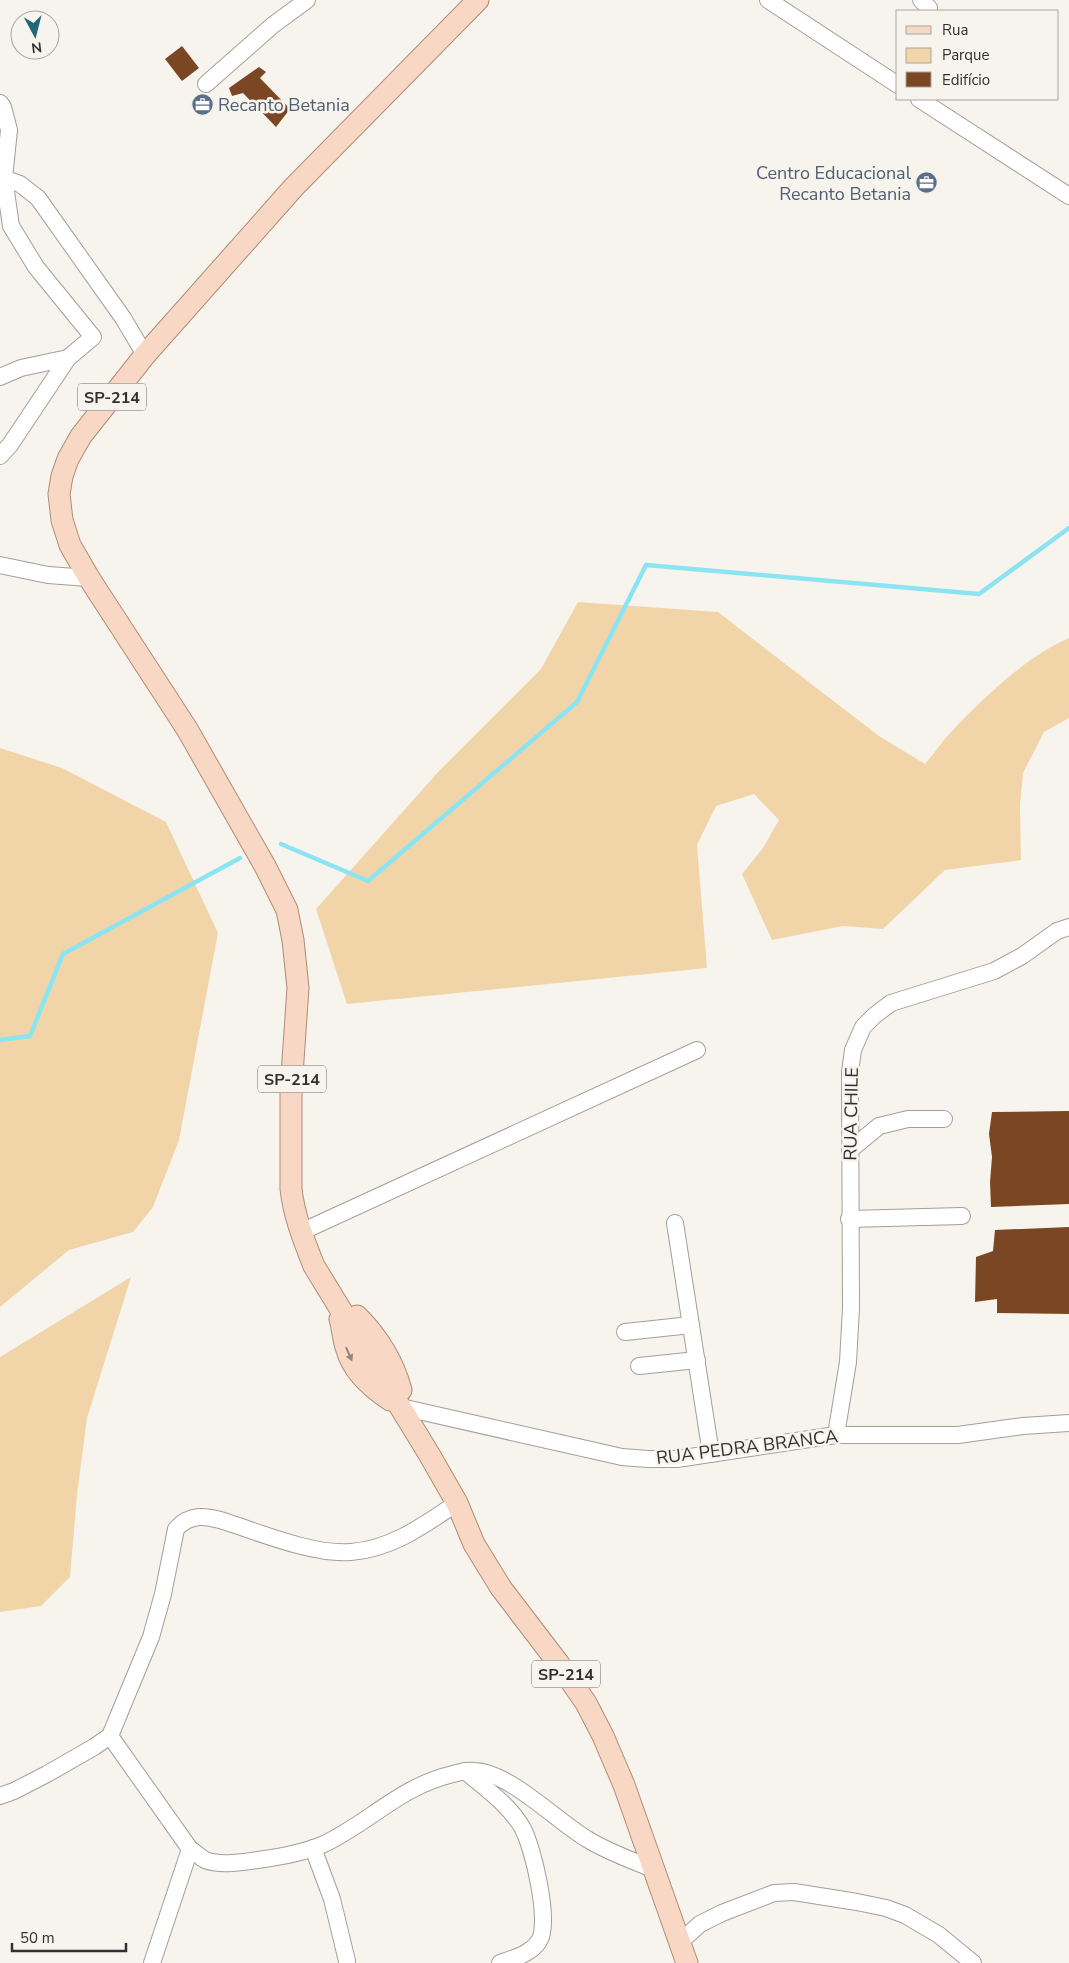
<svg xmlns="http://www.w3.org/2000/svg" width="1069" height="1963" font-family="'Nunito Sans',sans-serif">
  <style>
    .green { fill: #f1d5a9 }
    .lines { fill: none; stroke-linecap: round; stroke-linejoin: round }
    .stream { stroke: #8be4f1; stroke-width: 4.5 }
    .building { fill: #7b4623 }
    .minor-casing { stroke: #a29f9a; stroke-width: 18 }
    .major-casing { stroke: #b08c76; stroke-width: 23 }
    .minor { stroke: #fff; stroke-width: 16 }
    .major { stroke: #f8d7c4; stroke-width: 21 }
    .oneway { fill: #95847a }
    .labels { text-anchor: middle; stroke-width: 5; stroke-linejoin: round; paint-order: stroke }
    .shield { fill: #f7f4ee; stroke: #6d6b68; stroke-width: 1 }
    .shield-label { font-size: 16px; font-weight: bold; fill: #32302f }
    .service-label { font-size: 18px; fill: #4e5e75; stroke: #f7f4ee; text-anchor: start }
    .street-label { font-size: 18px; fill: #32302f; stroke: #f7f4ee }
  </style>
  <rect width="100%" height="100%" fill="#f7f4ee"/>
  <g class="green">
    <path d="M578,602l140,10 161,124 46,28c10,-11 17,-23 27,-33 31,-33 75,-75 117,-93v80l-25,14 -21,41 -3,32 1,55 -76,10 -62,59 -40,-3 -71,14 -30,-66 21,-26 16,-28 -25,-26 -38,12 -19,39 10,123 -360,36 -31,-95 123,-138 102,-102z"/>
    <polygon points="0,748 62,768 166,822 218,933 179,1140 153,1207 133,1232 69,1250 0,1307"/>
    <polygon points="131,1277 87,1418 77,1495 70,1577 41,1606 0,1612 0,1357"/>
  </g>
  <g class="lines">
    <g class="stream">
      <polyline points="281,844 368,881 577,702 646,565 979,594 1069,528"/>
      <polyline points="0,1040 30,1036 63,954 240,858"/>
    </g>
  </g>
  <g class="building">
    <polygon points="182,46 199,68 182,81 165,59"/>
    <polygon points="259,67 266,72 260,78 290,109 276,127 243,93 232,96 229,88"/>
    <polygon points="1069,1111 1069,1204 991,1207 990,1182 992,1157 989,1134 992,1112"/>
    <polygon points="1069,1227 1069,1314 997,1313 997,1299 975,1302 976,1257 993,1251 995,1230"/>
  </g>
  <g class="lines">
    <defs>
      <g id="minor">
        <polyline points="768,0 898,85"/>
        <polyline points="921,0 929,8"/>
        <polyline points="206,84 273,25 307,0"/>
        <polyline points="919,99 1069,196"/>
        <polyline points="0,103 3,107 9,130 4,178 11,226 36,267 93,337 68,358 10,445 0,456"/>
        <polyline points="0,177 20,184 38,198 123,318 145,355"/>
        <polyline points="0,377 21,368 68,358"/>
        <polyline points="0,565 48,575 89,578"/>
        <polyline points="850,1150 879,1126 908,1119 944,1119"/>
        <polyline points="849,1219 962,1216"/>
        <polyline points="675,1223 711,1454"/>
        <polyline points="301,1232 697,1050"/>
        <polyline points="625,1332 691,1325"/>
        <polyline points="639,1366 697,1360"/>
        <polyline points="401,1407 622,1457 648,1459 677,1459 836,1435 958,1435 1023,1426 1069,1423"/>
        <polyline points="836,1435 848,1362 851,1308 850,1072 853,1050 863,1027 875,1015 891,1003 994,971 1022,956 1057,931 1069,927"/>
        <path d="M110,1736l80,113c5,3 10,8 15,11 16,6 37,2 53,0 22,-3 46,-7 66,-16 46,-22 77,-58 129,-70 7,-2 15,-4 22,-3 34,1 83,51 112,68 21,13 44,21 66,30"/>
        <path d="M465,1771c20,17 43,33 57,56 11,19 29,96 17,114 -8,13 -25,17 -39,22"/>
        <path d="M0,1796l14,-5 33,-17 47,-27 16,-11 41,-99 12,-43 13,-65c6,-7 13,-11 23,-12 15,-1 33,7 48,12 29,10 74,26 104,23 41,-3 73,-27 106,-49"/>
        <polyline points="313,1848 332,1899 347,1961"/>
        <polyline points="680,1942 700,1924 722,1913 774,1893 794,1892 857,1902 886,1908 905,1915 939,1935 973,1963"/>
        <polyline points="152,1963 190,1849"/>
      </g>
      <g id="major">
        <path d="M478,0l-184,187 -149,168 -64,81 -13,23 -6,17 -3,18 3,26 8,25 19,33 98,151 78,137 22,44 6,30 5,48 -7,101v100c3,27 13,52 23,77l115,188 28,49 17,41 27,44 58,76 27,39 17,33 21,49 63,178"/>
        <path d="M357,1316c21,21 36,45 44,74"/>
        <path d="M340,1319c3,10 3,21 7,31 6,22 25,38 43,50"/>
      </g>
    </defs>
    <use href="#minor" class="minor-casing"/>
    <use href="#major" class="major-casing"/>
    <use href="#minor" class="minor"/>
    <use href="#major" class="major"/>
  </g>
  <defs><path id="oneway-solid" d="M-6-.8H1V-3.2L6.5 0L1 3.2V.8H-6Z" transform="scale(1.25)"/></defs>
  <use class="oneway" href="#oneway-solid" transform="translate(349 1354) rotate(66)"/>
  <defs>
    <symbol id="office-disc" viewBox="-11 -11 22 22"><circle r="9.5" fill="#5c6f8a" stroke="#f7f4ee"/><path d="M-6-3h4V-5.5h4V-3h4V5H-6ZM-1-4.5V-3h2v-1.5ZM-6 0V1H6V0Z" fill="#fff"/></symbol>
  </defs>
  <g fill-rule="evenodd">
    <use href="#office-disc" x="190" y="92" width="25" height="25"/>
    <use href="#office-disc" x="914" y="170" width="25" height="25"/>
  </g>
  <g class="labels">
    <g class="shield">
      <rect x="78" y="383.5" width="68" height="27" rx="4"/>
      <rect x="258" y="1065.5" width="68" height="27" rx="4"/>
      <rect x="532" y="1660.5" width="68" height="27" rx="4"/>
    </g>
    <g class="shield-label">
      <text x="112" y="403">SP-214</text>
      <text x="292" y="1085">SP-214</text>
      <text x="566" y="1680">SP-214</text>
    </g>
    <g class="service-label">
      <text x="218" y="111">Recanto Betania</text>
      <text x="911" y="179" text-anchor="end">Centro Educacional<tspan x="911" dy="21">Recanto Betania</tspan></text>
    </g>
    <g class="street-label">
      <text transform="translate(851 1114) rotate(-89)" y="6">RUA CHILE</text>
      <text transform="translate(747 1447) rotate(-7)" y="6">RUA PEDRA BRANCA</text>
    </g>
  </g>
  <rect x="896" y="10" width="162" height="90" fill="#f7f4ee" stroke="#a8a6a2"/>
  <rect x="906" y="26" width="25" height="8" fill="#f8d7c4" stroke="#a8a6a2"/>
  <text x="942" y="35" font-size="15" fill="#32302f">Rua</text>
  <rect x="906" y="48" width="25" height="15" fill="#f1d5a9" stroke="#a8a6a2"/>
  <text x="942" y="60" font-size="15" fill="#32302f">Parque</text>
  <rect x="906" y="72" width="25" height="15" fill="#7b4623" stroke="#a8a6a2"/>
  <text x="942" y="85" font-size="15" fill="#32302f">Edifício</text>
  <g transform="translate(35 35) rotate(173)"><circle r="24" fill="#f7f4ee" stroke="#a8a6a2"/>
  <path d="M0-4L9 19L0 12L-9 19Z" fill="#216876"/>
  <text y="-8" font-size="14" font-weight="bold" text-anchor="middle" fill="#32302f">N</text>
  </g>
  <path d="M12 1943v8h114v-8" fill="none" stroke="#32302f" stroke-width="2.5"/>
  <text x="20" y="1943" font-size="15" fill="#32302f" stroke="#f7f4ee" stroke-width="4" paint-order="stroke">50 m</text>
</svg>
